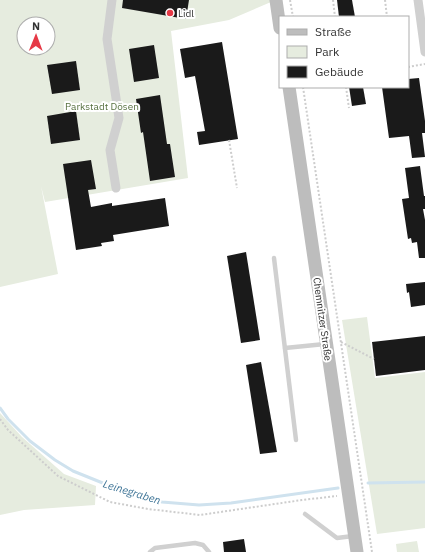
<svg xmlns="http://www.w3.org/2000/svg" width="425" height="552" font-family="'IBM Plex Sans',sans-serif">
  <style>
    .green { fill: #e6ecdf; fill-rule: evenodd }
    .lines { fill: none; stroke-linecap: round; stroke-linejoin: round }
    .stream { stroke: #cfe2ee; stroke-width: 3 }
    .building { fill: #1a1a1a }
    .path { stroke: #cdcdcd; stroke-width: 2; stroke-dasharray: 2 2; stroke-linecap: butt }
    .service { stroke: #d0d0d0; stroke-width: 4.5 }
    .minor { stroke: #d0d0d0; stroke-width: 9 }
    .secondary { stroke: #bdbdbd; stroke-width: 13 }
    .poi-dot { fill: #e63946; stroke: #fff; stroke-width: 1.5 }
    .labels { text-anchor: middle; stroke-width: 4; stroke-linejoin: round; paint-order: stroke }
    .poi-label { font-size: 10px; fill: #333; stroke: #fff; text-anchor: start }
    .park-label { font-size: 10px; fill: #56703f; stroke: #fff }
    .street-label { font-size: 10px; fill: #333; stroke: #fff }
    .water-label { font-size: 11px; font-style: italic; fill: #3f7597; stroke: #fff }
  </style>
  <rect width="100%" height="100%" fill="#fff"/>
  <g class="green">
    <path d="M0,0h271v2l-42,18 -58,11 17,147 -143,24 -4,-16 17,88 -58,13zM24,24h24v24h-24z"/>
    <polygon points="367,317 375,378 425,372 425,528 377,534 342,320"/>
    <polygon points="0,413 22,437 64,474 96,486 95,505 24,510 0,515"/>
    <polygon points="417,541 419,552 397,552 396,544"/>
  </g>
  <g class="lines">
    <g class="stream">
      <polyline points="0,408 8,419 30,441 55,460 73,471 125,492 162,502 199,505 231,503 338,488"/>
      <polyline points="368,483 425,482"/>
    </g>
  </g>
  <g class="building">
    <polygon points="123,0 189,0 186,19 122,8"/>
    <polygon points="337,0 352,0 355,17 339,17"/>
    <polygon points="222,42 238,139 199,145 197,132 205,131 195,76 185,78 180,49"/>
    <polygon points="154,45 159,78 134,82 129,49"/>
    <polygon points="76,61 80,90 52,94 47,65"/>
    <polygon points="419,78 425,121 425,133 422,133 425,157 412,158 409,136 389,138 382,87 408,87 408,79"/>
    <polygon points="349,87 363,87 366,104 352,106"/>
    <polygon points="160,95 167,144 170,144 175,177 150,181 143,132 141,133 136,99"/>
    <polygon points="76,111 80,140 51,144 47,116"/>
    <polygon points="91,160 96,189 88,190 91,207 112,203 112,206 165,198 169,226 113,235 114,241 101,243 102,246 76,250 63,164"/>
    <polygon points="420,166 424,196 425,196 425,209 423,209 425,220 425,258 419,258 417,242 412,243 411,238 408,239 402,199 409,198 405,168"/>
    <polygon points="246,252 260,340 241,343 227,256"/>
    <polygon points="425,282 425,305 411,307 409,292 407,293 406,284"/>
    <polygon points="425,336 425,370 376,376 372,342"/>
    <polygon points="261,362 277,452 260,454 246,365"/>
    <polygon points="244,539 246,552 224,552 223,542"/>
  </g>
  <g class="lines">
    <g class="path">
      <polyline points="290,0 293,17"/>
      <polyline points="333,0 335,17"/>
      <polyline points="385,0 387,17"/>
      <polyline points="408,67 425,64"/>
      <polyline points="303,87 372,552"/>
      <polyline points="346,87 349,108"/>
      <polyline points="229,140 237,188"/>
      <polyline points="341,342 374,359"/>
      <polyline points="0,419 8,430 58,476 110,502 148,509 200,515 302,500 337,496"/>
    </g>
    <g class="service">
      <polyline points="274,258 296,440"/>
      <polyline points="285,348 325,344"/>
      <polyline points="305,514 337,538 353,536"/>
      <polyline points="150,552 155,548 195,543 203,545 209,552"/>
    </g>
    <g class="minor">
      <polyline points="112,0 107,39 119,118 110,150 116,188"/>
      <polyline points="418,0 425,52"/>
    </g>
    <g class="secondary">
      <polyline points="276,0 280,28"/>
      <polyline points="289,87 357,552"/>
    </g>
  </g>
  <circle class="poi-dot" cx="170" cy="13" r="4"/>
  <g class="labels">
    <g class="poi-label">
      <text x="178" y="17">Lidl</text>
    </g>
    <g class="park-label">
      <text x="102" y="110">Parkstadt Dösen</text>
    </g>
    <g class="street-label">
      <text transform="translate(323 319) rotate(82)" y="4">Chemnitzer Straße</text>
    </g>
    <g class="water-label">
      <text transform="translate(132 492) rotate(17)" y="4">Leinegraben</text>
    </g>
  </g>
  <rect x="279" y="16" width="130" height="72" fill="#ffffff" stroke="#adadad"/>
  <rect x="287" y="29" width="20" height="6" fill="#bdbdbd" stroke="#adadad"/>
  <text x="315" y="36" font-size="12" fill="#333333">Straße</text>
  <rect x="287" y="46" width="20" height="12" fill="#e6ecdf" stroke="#adadad"/>
  <text x="315" y="56" font-size="12" fill="#333333">Park</text>
  <rect x="287" y="66" width="20" height="12" fill="#1a1a1a" stroke="#adadad"/>
  <text x="315" y="76" font-size="12" fill="#333333">Gebäude</text>
  <g transform="translate(36 36) rotate(1)"><circle r="19" fill="#ffffff" stroke="#adadad"/>
  <path d="M0-3L7 15L0 10L-7 15Z" fill="#e63946"/>
  <text y="-6" font-size="11" font-weight="bold" text-anchor="middle" fill="#333333">N</text>
  </g>
</svg>
